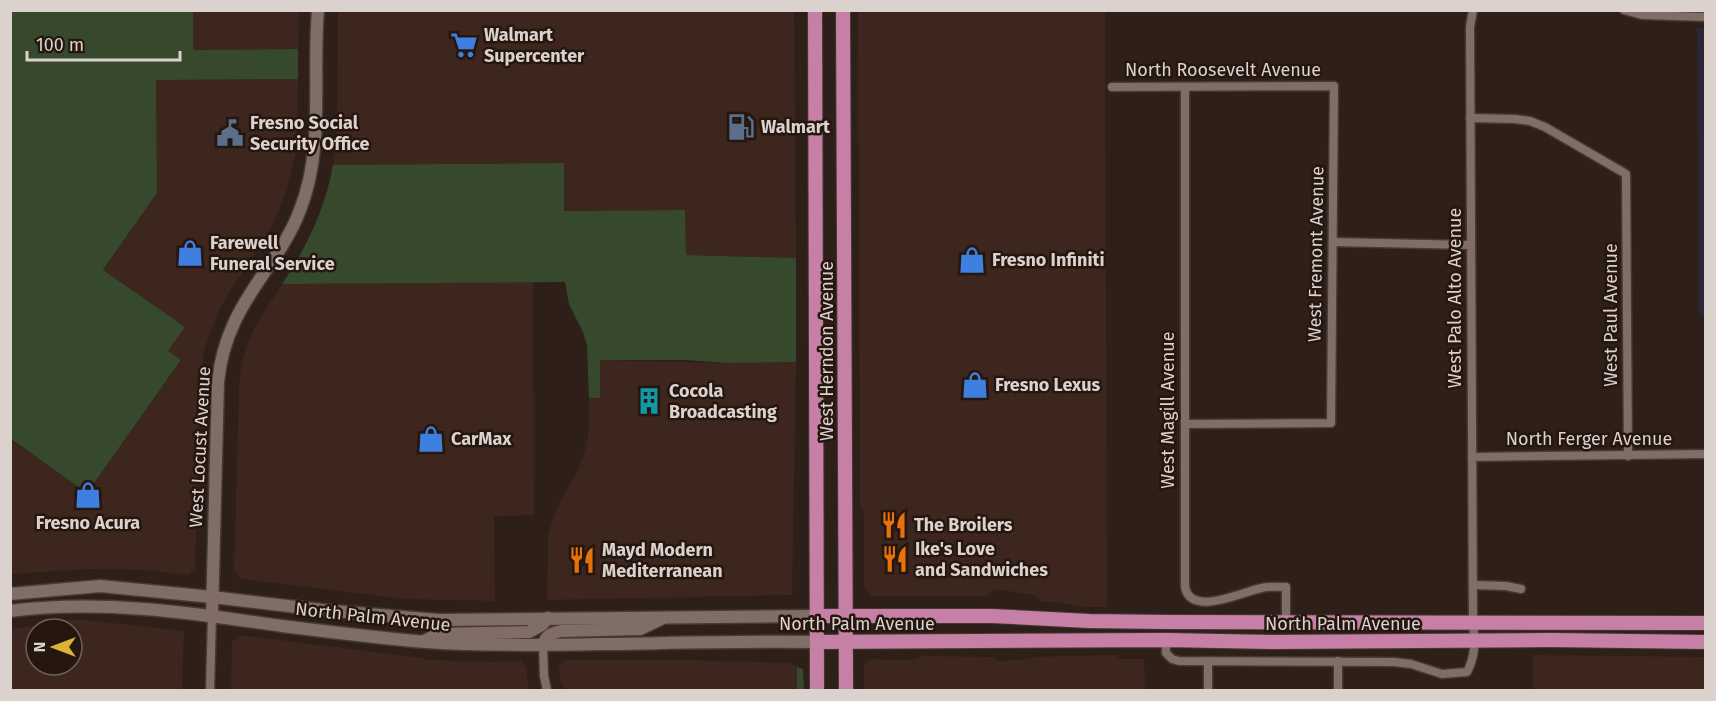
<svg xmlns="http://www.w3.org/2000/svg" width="1716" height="701" font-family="'Fira Sans',sans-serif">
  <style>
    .built { fill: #3c261e; fill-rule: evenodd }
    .education { fill: #2c2738 }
    .green { fill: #36492c }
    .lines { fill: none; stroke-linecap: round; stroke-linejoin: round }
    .street-casing { stroke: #453935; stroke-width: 11 }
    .secondary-casing { stroke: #453935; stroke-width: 15 }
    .primary-casing { stroke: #453935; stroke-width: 16 }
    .street { stroke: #806d66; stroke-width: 8 }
    .secondary { stroke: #806d66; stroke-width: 12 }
    .primary { stroke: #c780a5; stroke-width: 14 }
    .labels { text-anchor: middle; stroke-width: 5; stroke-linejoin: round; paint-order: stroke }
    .poi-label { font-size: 18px; font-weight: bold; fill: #dbd1cd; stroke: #251610; text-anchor: start }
    .street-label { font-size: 18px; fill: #dbd1cd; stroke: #251610 }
  </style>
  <rect width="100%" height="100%" fill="#2f1f19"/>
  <g class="built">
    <polygon points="193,11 299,11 298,49 193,50"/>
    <polygon points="338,11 794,11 796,258 686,255 685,210 564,211 563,163 333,165 337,128"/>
    <polygon points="858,11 1105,11 1107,607 1081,607 1059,602 1042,602 1034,595 994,589 987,596 872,596 864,587 864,513 860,504"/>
    <polygon points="298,79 297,143 293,166 286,192 272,227 226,297 217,314 204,351 200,386 195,569 188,575 147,570 89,569 11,574 10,439 87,493 181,361 168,351 184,327 103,271 157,193 156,80"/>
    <polygon points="533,282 534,515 494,516 495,601 406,599 241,579 234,571 239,387 241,367 247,345 255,326 282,284"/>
    <polygon points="600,360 727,363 796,362 792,595 547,600 548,534 558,506 579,468 585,451 589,431 589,398 600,398"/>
    <path d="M77,619l107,12 -2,59h-171v-61zM36,629h36v36h-36z"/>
    <polygon points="240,635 423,658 428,660 492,662 521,661 526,667 529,690 231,690 232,642"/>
    <polygon points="1116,655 1120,659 1144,659 1145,690 864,690 864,664 871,659 914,660 923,656 994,657 999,661 1029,659 1032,657"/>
    <polygon points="1533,655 1705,657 1705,690 1533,690"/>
    <polygon points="565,660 685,660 791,663 797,667 797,690 564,690 560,680 559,666"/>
  </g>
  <polygon class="education" points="1697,28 1706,28 1705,315 1699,315"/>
  <g class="green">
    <polygon points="11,10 193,11 193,50 298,49 298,79 156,80 157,193 103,270 185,327 168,351 181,360 87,493 11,439"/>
    <path d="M564,163v48l121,-1 1,45 110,3v104l-69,1 -41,-3h-86v38h-11l-2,-52 -4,-14 -14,-28 -4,-22 -283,2c25,-37 43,-75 51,-119z"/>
    <polygon points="797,667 803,669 804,690 797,690"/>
  </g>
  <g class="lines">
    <defs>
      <g id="street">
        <polyline points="1624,10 1642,15 1706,17"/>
        <polyline points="1112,87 1334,86 1331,423 1185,424"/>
        <path d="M1185,87v500c6,31 59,4 77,1 7,-2 16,-1 24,-1v36"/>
        <polyline points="1470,118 1515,119 1530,121 1545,127 1626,174 1628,456"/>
        <polyline points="1333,242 1471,245"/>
        <polyline points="1472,457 1706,454"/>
        <polyline points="1473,585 1506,586 1521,589"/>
        <path d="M1166,640v13l6,6 7,2 215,1 17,2 31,10 25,-2c9,-17 8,-31 6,-49l-3,-596 3,-17"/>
        <polyline points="543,645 544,676 547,690"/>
        <polyline points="1208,661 1208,690"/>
        <polyline points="1338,661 1338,690"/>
        <polyline points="210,690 212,615"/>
      </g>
      <g id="secondary">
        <polyline points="10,594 100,586 212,597 322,610 438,620 817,616"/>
        <path d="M10,611c90,-12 183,2 272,15 48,6 96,12 144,16 59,4 118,3 177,2 71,-1 143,-3 214,-2"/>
        <path d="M212,615l6,-233c2,-21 8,-42 17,-61 18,-39 50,-70 65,-111 25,-63 12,-133 18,-200"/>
        <polyline points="424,641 438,634 529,632 542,625 548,618"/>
        <path d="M543,645c3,-10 9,-12 18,-14l79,-2 23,-11"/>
      </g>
      <g id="primary">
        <polyline points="815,10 817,690"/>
        <polyline points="843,10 846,690"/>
        <polyline points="817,616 992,616 1089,621 1168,622 1706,623"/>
        <polyline points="817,642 1166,640 1273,642 1551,640 1706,642"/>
      </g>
    </defs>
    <use href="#street" class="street-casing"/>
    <use href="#secondary" class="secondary-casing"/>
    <use href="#primary" class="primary-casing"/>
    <use href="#street" class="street"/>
    <use href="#secondary" class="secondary"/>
    <use href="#primary" class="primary"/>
  </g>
  <defs>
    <symbol id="supermarket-bare" viewBox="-9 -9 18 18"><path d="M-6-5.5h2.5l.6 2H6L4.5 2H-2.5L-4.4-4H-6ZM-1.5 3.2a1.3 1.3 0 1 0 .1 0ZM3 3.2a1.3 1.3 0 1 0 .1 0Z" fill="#3f7fe0" stroke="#251610" stroke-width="2.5" paint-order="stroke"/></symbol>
    <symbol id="fuel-bare" viewBox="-9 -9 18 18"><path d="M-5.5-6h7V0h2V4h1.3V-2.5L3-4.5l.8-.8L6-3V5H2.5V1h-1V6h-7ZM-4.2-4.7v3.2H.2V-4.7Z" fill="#5c6f8a" stroke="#251610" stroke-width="2.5" paint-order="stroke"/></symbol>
    <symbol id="civic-bare" viewBox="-9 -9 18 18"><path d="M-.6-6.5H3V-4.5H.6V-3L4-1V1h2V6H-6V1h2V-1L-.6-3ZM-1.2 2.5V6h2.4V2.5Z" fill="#5c6f8a" stroke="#251610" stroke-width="2.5" paint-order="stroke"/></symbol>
    <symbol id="shop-bare" viewBox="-9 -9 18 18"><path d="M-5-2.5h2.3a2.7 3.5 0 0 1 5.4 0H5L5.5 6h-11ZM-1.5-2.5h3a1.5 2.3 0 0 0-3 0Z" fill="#3f7fe0" stroke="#251610" stroke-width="2.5" paint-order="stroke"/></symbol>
    <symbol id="building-bare" viewBox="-9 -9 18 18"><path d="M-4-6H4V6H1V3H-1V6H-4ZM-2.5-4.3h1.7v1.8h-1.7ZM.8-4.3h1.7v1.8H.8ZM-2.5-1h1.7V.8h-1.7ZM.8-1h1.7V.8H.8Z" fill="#0f9aa8" stroke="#251610" stroke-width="2.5" paint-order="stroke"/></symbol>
    <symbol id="restaurant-bare" viewBox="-9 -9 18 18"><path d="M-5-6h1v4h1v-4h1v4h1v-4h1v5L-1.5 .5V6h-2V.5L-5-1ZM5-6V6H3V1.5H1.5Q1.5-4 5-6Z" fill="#e8710a" stroke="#251610" stroke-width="2.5" paint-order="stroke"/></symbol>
  </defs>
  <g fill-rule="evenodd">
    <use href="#supermarket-bare" x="445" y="26" width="38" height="38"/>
    <use href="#fuel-bare" x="722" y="108" width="38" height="38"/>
    <use href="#civic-bare" x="211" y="114" width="38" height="38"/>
    <use href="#shop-bare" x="171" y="234" width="38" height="38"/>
    <use href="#shop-bare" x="953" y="241" width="38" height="38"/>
    <use href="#shop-bare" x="956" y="366" width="38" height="38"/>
    <use href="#building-bare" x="630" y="382" width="38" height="38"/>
    <use href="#shop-bare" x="412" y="420" width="38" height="38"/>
    <use href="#shop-bare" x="69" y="476" width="38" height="38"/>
    <use href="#restaurant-bare" x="875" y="506" width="38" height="38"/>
    <use href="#restaurant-bare" x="876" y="540" width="38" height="38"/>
    <use href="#restaurant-bare" x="563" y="541" width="38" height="38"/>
  </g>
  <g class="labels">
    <g class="poi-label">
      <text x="484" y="41">Walmart<tspan x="484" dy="21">Supercenter</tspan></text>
      <text x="250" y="129">Fresno Social<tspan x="250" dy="21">Security Office</tspan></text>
      <text x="761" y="133">Walmart</text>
      <text x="210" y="249">Farewell<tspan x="210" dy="21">Funeral Service</tspan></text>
      <text x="992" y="266">Fresno Infiniti</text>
      <text x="995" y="391">Fresno Lexus</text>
      <text x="669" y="397">Cocola<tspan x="669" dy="21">Broadcasting</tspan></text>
      <text x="451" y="445">CarMax</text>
      <text x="88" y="529" text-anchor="middle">Fresno Acura</text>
      <text x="914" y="531">The Broilers</text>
      <text x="915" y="555">Ike's Love<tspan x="915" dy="21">and Sandwiches</tspan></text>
      <text x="602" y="556">Mayd Modern<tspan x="602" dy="21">Mediterranean</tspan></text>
    </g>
    <g class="street-label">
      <text x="1223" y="76">North Roosevelt Avenue</text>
      <text transform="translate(1316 254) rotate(-89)" y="6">West Fremont Avenue</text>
      <text transform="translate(1455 298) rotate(-90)" y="6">West Palo Alto Avenue</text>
      <text transform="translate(1611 315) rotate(-90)" y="6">West Paul Avenue</text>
      <text transform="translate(827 351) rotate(-90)" y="6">West Herndon Avenue</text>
      <text transform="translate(1168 410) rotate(-90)" y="6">West Magill Avenue</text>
      <text x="1589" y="445">North Ferger Avenue</text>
      <text transform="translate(200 447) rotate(-87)" y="6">West Locust Avenue</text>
      <text transform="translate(373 617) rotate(6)" y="6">North Palm Avenue</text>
      <text x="857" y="630">North Palm Avenue</text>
      <text x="1343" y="630">North Palm Avenue</text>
    </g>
  </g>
  <rect width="1716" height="701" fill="none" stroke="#dbd1cd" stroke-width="24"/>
  <g transform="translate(54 647) rotate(270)"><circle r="28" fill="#251610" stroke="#6e615c" stroke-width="1.5"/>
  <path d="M0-4.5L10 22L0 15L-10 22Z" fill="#ddb133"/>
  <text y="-9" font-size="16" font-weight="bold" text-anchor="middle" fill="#dbd1cd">N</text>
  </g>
  <path d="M27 51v9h153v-9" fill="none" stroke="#dbd1cd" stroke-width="3"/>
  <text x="36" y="51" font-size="18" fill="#dbd1cd" stroke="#251610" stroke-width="4.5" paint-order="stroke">100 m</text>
</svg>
